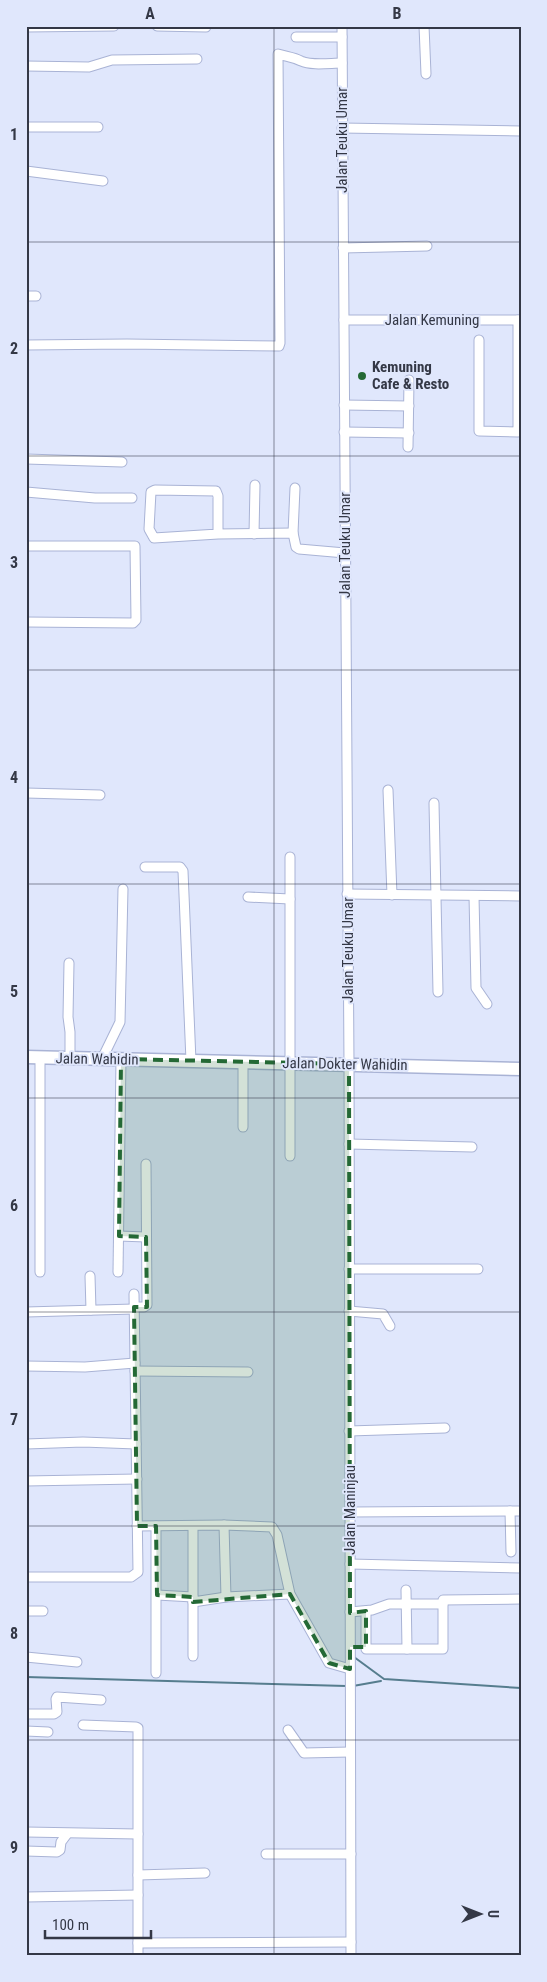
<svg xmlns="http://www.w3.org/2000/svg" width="547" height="1982" font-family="'Roboto Condensed',sans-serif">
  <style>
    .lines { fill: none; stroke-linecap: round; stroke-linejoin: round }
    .stream { stroke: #567d8e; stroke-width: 2 }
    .street-casing { stroke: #a9b3d5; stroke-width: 11 }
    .secondary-casing { stroke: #a9b3d5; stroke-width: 15 }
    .street { stroke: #fff; stroke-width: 9 }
    .secondary { stroke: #fff; stroke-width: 12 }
    .marked { fill: #246935; fill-opacity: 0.2; stroke: #246935; stroke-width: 4; stroke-dasharray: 10 6; stroke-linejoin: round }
    .grid { fill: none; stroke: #343846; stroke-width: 1; stroke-opacity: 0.55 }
    .poi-dot { fill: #246935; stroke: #e0e7fc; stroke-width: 2 }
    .labels { text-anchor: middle; stroke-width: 4; stroke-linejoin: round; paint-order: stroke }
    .street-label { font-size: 15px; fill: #343846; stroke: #e0e7fc }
    .poi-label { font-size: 15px; font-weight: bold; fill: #343846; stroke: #e0e7fc; text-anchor: start }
    .neatline { fill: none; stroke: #343846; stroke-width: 2 }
    .grid-label { font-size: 16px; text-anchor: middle; font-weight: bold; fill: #343846 }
  </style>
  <rect width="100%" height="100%" fill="#e0e7fc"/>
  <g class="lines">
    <g class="stream">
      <polyline points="354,1657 384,1679 521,1688"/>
      <polyline points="26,1677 346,1686"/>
      <polyline points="353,1686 381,1681"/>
    </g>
    <defs>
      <g id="street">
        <polyline points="157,26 206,27"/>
        <polyline points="342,26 349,1064 351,1956"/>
        <polyline points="424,26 426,74"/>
        <polyline points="26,27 114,26"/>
        <polyline points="296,37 342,37"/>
        <polyline points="26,66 89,67 112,60 197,59"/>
        <polyline points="26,127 98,127"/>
        <polyline points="342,128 521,131"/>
        <polyline points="26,171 103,181"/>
        <polyline points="343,248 427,246"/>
        <polyline points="26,296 36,296"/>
        <polyline points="344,320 521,320"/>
        <polyline points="479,340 479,431 518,432 518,320"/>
        <path d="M26,345l101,-1 152,2 1,-3 -2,-289c10,3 15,3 23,7 11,5 29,2 41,2"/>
        <polyline points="344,405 409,406"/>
        <polyline points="344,432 409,433"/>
        <polyline points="408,447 409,380"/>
        <polyline points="26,459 122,462"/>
        <polyline points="26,492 95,498 132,498"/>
        <polyline points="293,533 295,488"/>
        <polyline points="218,534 218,496 216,491 155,490 151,492 149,529 154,538 218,534 293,533 296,547 299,549 345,553"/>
        <polyline points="254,534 255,485"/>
        <polyline points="26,546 135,546 136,620 133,623 26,622"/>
        <polyline points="388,790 392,895"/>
        <polyline points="26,793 100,795"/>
        <polyline points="434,803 438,992"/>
        <polyline points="290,857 290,1156"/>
        <polyline points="145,867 180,867 183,871 191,1061"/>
        <polyline points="347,894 521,896"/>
        <polyline points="474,896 476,988 487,1004"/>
        <polyline points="248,897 290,899"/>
        <polyline points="69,963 68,1017 70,1032 70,1058"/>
        <polyline points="40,1057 40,1272"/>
        <polyline points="102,1059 120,1022 123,889"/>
        <polyline points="243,1062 243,1127"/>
        <polyline points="349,1144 472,1147"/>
        <polyline points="119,1236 146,1237"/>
        <polyline points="349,1269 478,1269"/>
        <polyline points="118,1272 121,1059"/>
        <polyline points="90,1276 91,1310"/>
        <polyline points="134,1307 144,1307 147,1305 146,1164"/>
        <polyline points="349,1311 383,1314 390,1326"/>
        <polyline points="26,1312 134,1309"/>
        <polyline points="26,1366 85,1367 135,1363"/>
        <polyline points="135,1371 248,1372"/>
        <polyline points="349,1431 445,1428"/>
        <polyline points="26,1444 83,1442 136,1444"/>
        <polyline points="26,1481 137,1479"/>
        <polyline points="510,1511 511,1552"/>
        <polyline points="350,1512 521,1511"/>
        <polyline points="224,1525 226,1597"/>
        <polyline points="137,1526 224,1525 272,1527 277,1535 290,1594 329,1663 350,1669"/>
        <polyline points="156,1526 156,1673"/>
        <polyline points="350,1564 521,1568"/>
        <polyline points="26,1577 131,1577 138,1572 134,1294"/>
        <polyline points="406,1590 407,1649"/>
        <polyline points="157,1595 193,1597"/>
        <polyline points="193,1602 226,1597 290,1594"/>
        <polyline points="26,1611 43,1611"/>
        <polyline points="366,1611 366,1649 443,1649 443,1600 521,1599"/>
        <polyline points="350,1612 372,1610 389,1604 443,1604"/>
        <polyline points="193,1656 193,1526"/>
        <polyline points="26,1657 77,1662"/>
        <polyline points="26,1714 54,1714 57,1712 56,1699 57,1697 101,1700"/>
        <polyline points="83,1725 136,1727 138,1728 138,1956"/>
        <polyline points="288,1730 304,1753 350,1752"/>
        <polyline points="26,1731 48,1732"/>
        <polyline points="26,1832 138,1834"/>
        <polyline points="26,1851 57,1852 60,1850 61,1842 67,1834"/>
        <polyline points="266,1854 351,1854"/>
        <polyline points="138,1875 205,1873"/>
        <polyline points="26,1897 138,1895"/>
        <polyline points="138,1943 351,1942"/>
      </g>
      <polyline id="secondary" points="26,1057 521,1069"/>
    </defs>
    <use href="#street" class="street-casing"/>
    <use href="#secondary" class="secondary-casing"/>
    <use href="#street" class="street"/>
    <use href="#secondary" class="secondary"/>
  </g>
  <path class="marked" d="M121,1059l228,5 1,549 16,-2v36h-16v22l-21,-6 -39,-69 -97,8v-5l-36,-2 -1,-69h-19l-3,-219h13l-1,-70 -27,-1z"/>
  <path class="grid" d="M274,26v1930M26,242h495M26,456h495M26,670h495M26,884h495M26,1098h495M26,1312h495M26,1526h495M26,1740h495"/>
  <circle class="poi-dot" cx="362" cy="376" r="5"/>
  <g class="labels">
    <g class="street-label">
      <text transform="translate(342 140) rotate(-90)" y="5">Jalan Teuku Umar</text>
      <text x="432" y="325">Jalan Kemuning</text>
      <text transform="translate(345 545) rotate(-90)" y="5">Jalan Teuku Umar</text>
      <text transform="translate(348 950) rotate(-90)" y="5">Jalan Teuku Umar</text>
      <text transform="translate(97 1059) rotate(1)" y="5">Jalan Wahidin</text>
      <text transform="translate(345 1064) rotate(1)" y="5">Jalan Dokter Wahidin</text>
      <text transform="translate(350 1510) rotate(-90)" y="5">Jalan Maninjau</text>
    </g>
    <g class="poi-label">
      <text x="372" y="372">Kemuning<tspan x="372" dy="17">Cafe &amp; Resto</tspan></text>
    </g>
  </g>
  <rect width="547" height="1982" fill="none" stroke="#e0e7fc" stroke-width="55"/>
  <g transform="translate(480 1914) rotate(90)" stroke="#e0e7fc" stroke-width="4" paint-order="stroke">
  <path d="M0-4L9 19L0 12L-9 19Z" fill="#343846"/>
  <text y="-8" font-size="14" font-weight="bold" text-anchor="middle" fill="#343846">U</text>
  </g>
  <path d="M45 1930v8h106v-8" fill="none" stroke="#343846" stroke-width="2.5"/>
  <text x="52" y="1930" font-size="15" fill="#343846" stroke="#e0e7fc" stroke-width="4" paint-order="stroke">100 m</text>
  <rect x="28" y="28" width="492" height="1926" class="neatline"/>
  <g class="grid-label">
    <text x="150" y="19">A</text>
    <text x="397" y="19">B</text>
    <text x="14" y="140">1</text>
    <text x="14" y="354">2</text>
    <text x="14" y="568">3</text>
    <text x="14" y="783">4</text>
    <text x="14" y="997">5</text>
    <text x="14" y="1211">6</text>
    <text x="14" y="1425">7</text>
    <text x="14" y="1639">8</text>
    <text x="14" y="1853">9</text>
  </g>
</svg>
